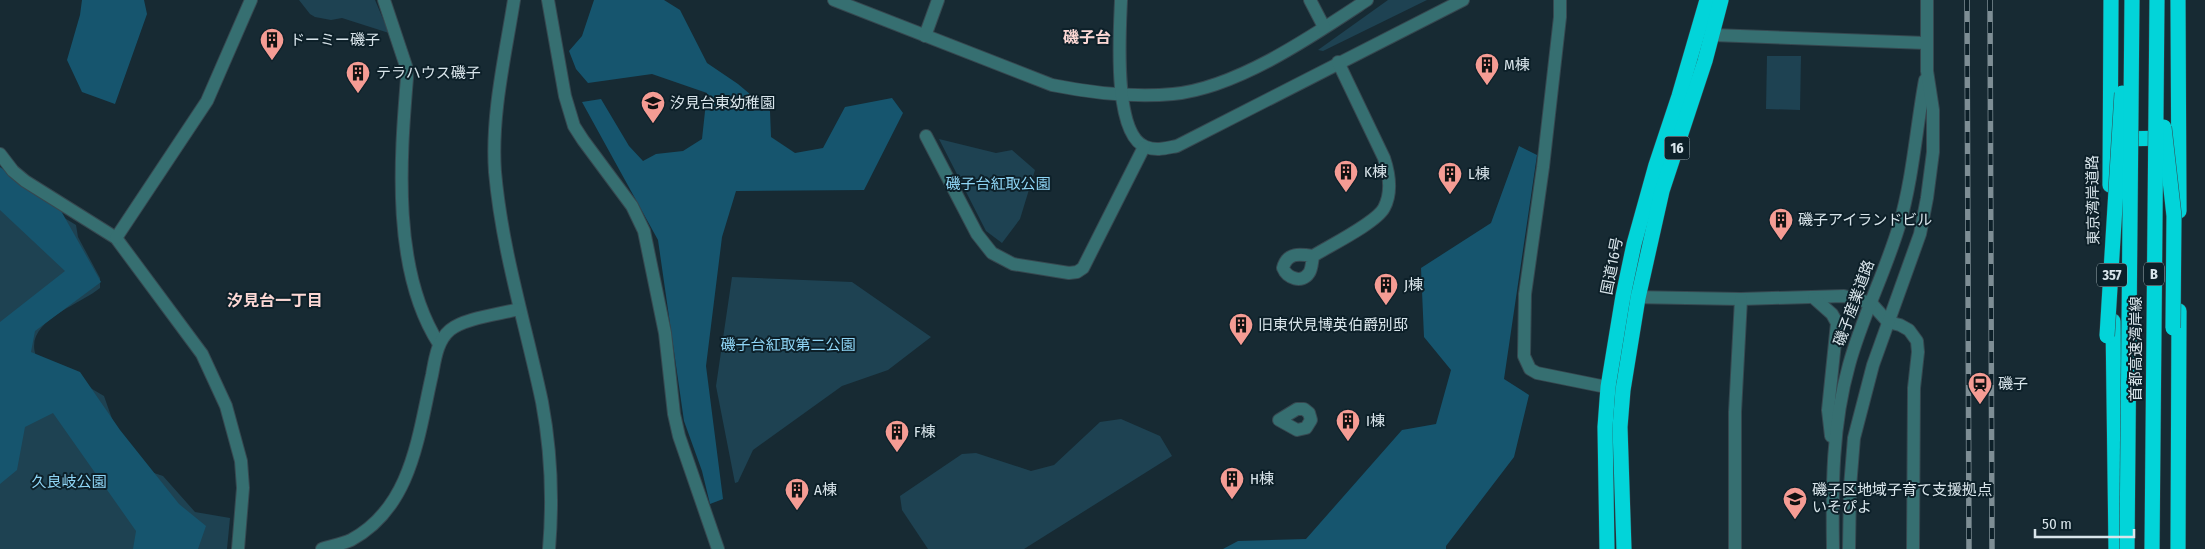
<svg xmlns="http://www.w3.org/2000/svg" width="2205" height="549" font-family="'Fira Sans Condensed','Noto Sans JP',sans-serif">
  <style>
    .green { fill: #1e4252 }
    .forest { fill: #16556e }
    .lines { fill: none; stroke-linecap: round; stroke-linejoin: round }
    .minor-casing { stroke: #364850; stroke-width: 14 }
    .highway-casing { stroke: #364850; stroke-width: 16 }
    .minor { stroke: #366f71; stroke-width: 12 }
    .highway { stroke: #02d4d9; stroke-width: 15 }
    .rail-casing { stroke: #7e8e95; stroke-width: 5.5 }
    .rail { stroke: #0d2029; stroke-width: 4; stroke-dasharray: 11; stroke-linecap: butt }
    .highway-bridge-casing { stroke: #364850; stroke-width: 16; stroke-linecap: butt }
    .highway-bridge { stroke: #02d4d9; stroke-width: 15 }
    .labels { text-anchor: middle; stroke-width: 4; stroke-linejoin: round; paint-order: stroke }
    .shield { fill: #0d2029; stroke: #9caab1; stroke-width: 1 }
    .shield-label { font-size: 14px; font-weight: bold; fill: #d9e5eb }
    .poi-label { font-size: 15px; fill: #d9e5eb; stroke: #0d2029; text-anchor: start }
    .park-label { font-size: 15px; fill: #8fd5f5; stroke: #0d2029 }
    .street-label { font-size: 15px; fill: #d9e5eb; stroke: #0d2029 }
    .neighbourhood-label { font-size: 16px; font-weight: bold; fill: #fcd8d5; stroke: #0d2029 }
  </style>
  <rect width="100%" height="100%" fill="#172a33"/>
  <g class="green">
    <polygon points="299,0 375,0 389,33 342,18 331,20 315,17 310,14"/>
    <polygon points="1388,0 1427,0 1323,51 1318,50"/>
    <polygon points="1767,56 1801,56 1800,110 1766,109"/>
    <polygon points="939,139 996,153 1012,150 1035,170 1020,219 1002,243 986,231"/>
    <path d="M0,170l43,35 33,20 2,12 22,41v10c-20,17 -77,33 -64,68l68,40 13,37 28,37 18,6 32,36 35,6 -3,31h-227z"/>
    <polygon points="732,277 852,282 931,337 888,370 842,386 753,450 738,482 735,483 716,386"/>
    <polygon points="1121,419 1160,436 1172,456 1024,549 928,549 902,510 900,496 962,454 976,453 1031,471 1054,465 1100,422"/>
  </g>
  <g class="forest">
    <polygon points="82,0 144,0 147,14 115,104 82,92 67,60 80,15"/>
    <polygon points="594,0 664,0 680,10 707,63 738,84 770,111 771,137 795,153 823,148 845,107 892,98 903,113 864,190 736,191 722,237 706,366 723,499 710,504 702,471 684,421 658,240 582,102 601,99 629,146 643,161 656,154 683,151 702,139 707,93 652,74 588,83 576,69 569,51 582,36"/>
    <polygon points="1519,146 1537,155 1504,379 1529,395 1514,457 1446,546 1446,549 1223,549 1238,541 1306,539 1402,430 1436,424 1451,370 1424,337 1421,268 1491,223"/>
    <polygon points="0,167 60,209 101,282 35,331 31,352 80,372 120,430 179,504 206,526 198,549 133,549 136,531 53,413 25,427 17,470 0,484 0,322 65,271 0,210"/>
  </g>
  <g class="lines">
    <defs>
      <g id="minor">
        <path d="M384,0l22,66 1,12c-7,83 -15,193 32,266"/>
        <path d="M514,0c-9,57 -23,115 -19,172 7,79 31,154 47,230 9,48 11,99 7,147"/>
        <polyline points="548,0 565,96 574,126 583,140 632,206 644,231 665,333 674,414 679,436 718,549"/>
        <path d="M834,0l218,85c40,8 80,13 121,9 64,-6 141,-59 194,-94"/>
        <path d="M1121,0c-1,29 -9,135 25,147 11,4 20,1 31,-1l286,-146"/>
        <polyline points="1310,0 1324,27"/>
        <polyline points="1560,0 1560,17 1543,167 1525,294 1524,356 1530,369 1537,373 1616,389"/>
        <polyline points="1713,35 1926,43"/>
        <polyline points="925,36 938,0"/>
        <polyline points="926,136 977,234 992,253 1013,264 1069,273 1077,272 1083,268 1144,147"/>
        <polyline points="0,154 13,171 25,181 116,238 202,354 226,406 241,461 243,488 238,549"/>
        <polyline points="116,238 207,101 251,0"/>
        <path d="M1313,256c-13,-2 -26,-4 -30,12 4,10 19,16 26,5 3,-4 3,-12 4,-17 16,-10 63,-33 71,-48 8,-15 5,-35 0,-50l-46,-96"/>
        <polyline points="1631,297 1741,299 1844,296 1871,303 1888,322 1900,325 1909,330 1917,341 1918,352 1914,388 1913,549"/>
        <polyline points="1814,298 1832,314 1837,323 1828,410 1831,436"/>
        <polygon points="1297,409 1304,409 1309,413 1311,420 1306,428 1297,430 1279,420"/>
        <path d="M322,549c9,-3 20,-5 29,-9 61,-33 67,-104 81,-165 3,-16 5,-34 18,-45 14,-12 51,-16 69,-21"/>
        <polyline points="1735,549 1735,412 1741,299"/>
        <path d="M1833,549c-1,-62 -1,-124 16,-184 13,-48 36,-92 50,-139 14,-48 17,-97 26,-146"/>
        <polyline points="1849,549 1850,487 1854,438 1873,365 1920,234 1927,198 1933,152 1933,110 1927,71 1927,0"/>
      </g>
      <g id="highway">
        <polyline points="2178,0 2179,211"/>
        <polyline points="2119,139 2168,138"/>
        <polyline points="2110,185 2111,0"/>
        <polyline points="2113,321 2116,549"/>
        <polyline points="1607,549 1605,427 1608,387 1623,296 1634,244 1656,165 1679,96 1707,0"/>
        <polyline points="1624,549 1620,427 1623,390 1638,298 1662,191 1705,61 1721,0"/>
        <polyline points="2178,549 2179,311"/>
      </g>
    </defs>
    <use href="#minor" class="minor-casing"/>
    <use href="#highway" class="highway-casing"/>
    <use href="#minor" class="minor"/>
    <use href="#highway" class="highway"/>
    <defs>
      <g id="rail">
        <polyline points="1967,0 1969,549"/>
        <polyline points="1990,0 1992,549"/>
      </g>
    </defs>
    <use href="#rail" class="rail-casing"/>
    <use href="#rail" class="rail"/>
    <defs>
      <g id="highway-bridge">
        <polyline points="2164,127 2174,216 2173,328"/>
        <polyline points="2107,336 2122,93"/>
        <polyline points="2127,549 2132,0"/>
        <polyline points="2152,549 2157,0"/>
      </g>
    </defs>
    <use href="#highway-bridge" class="highway-bridge-casing"/>
    <use href="#highway-bridge" class="highway-bridge"/>
  </g>
  <defs>
    <symbol id="building-pin" viewBox="-11 -11 22 30"><path d="M0 17L-7.5 6A9.5 9.5 0 1 1 7.5 6Z" fill="#f59c94" stroke="#0d2029"/><path d="M-4-6H4V6H1V3H-1V6H-4ZM-2.5-4.3h1.7v1.8h-1.7ZM.8-4.3h1.7v1.8H.8ZM-2.5-1h1.7V.8h-1.7ZM.8-1h1.7V.8H.8Z" fill="#111"/></symbol>
    <symbol id="school-pin" viewBox="-11 -11 22 30"><path d="M0 17L-7.5 6A9.5 9.5 0 1 1 7.5 6Z" fill="#f59c94" stroke="#0d2029"/><path d="M0-5L7-2L0 1L-7-2ZM-4 1L0 2.5L4 1V4Q0 6-4 4Z" fill="#111"/></symbol>
    <symbol id="station-pin" viewBox="-11 -11 22 30"><path d="M0 17L-7.5 6A9.5 9.5 0 1 1 7.5 6Z" fill="#f59c94" stroke="#0d2029"/><path d="M-3-6H3Q5-6 5-4V2Q5 4 3 4L4.5 6H3L1.5 4h-3L-3 6H-4.5L-3 4Q-5 4-5 2V-4Q-5-6-3-6ZM-3.5-4v3h7v-3ZM-3.5 1v1.5H-2V1ZM2 1v1.5H3.5V1Z" fill="#111"/></symbol>
  </defs>
  <g fill-rule="evenodd">
    <use href="#building-pin" x="258" y="26" width="28" height="38"/>
    <use href="#building-pin" x="1473" y="51" width="28" height="38"/>
    <use href="#building-pin" x="344" y="59" width="28" height="38"/>
    <use href="#school-pin" x="639" y="89" width="28" height="38"/>
    <use href="#building-pin" x="1332" y="158" width="28" height="38"/>
    <use href="#building-pin" x="1436" y="160" width="28" height="38"/>
    <use href="#building-pin" x="1767" y="206" width="28" height="38"/>
    <use href="#building-pin" x="1372" y="271" width="28" height="38"/>
    <use href="#building-pin" x="1227" y="311" width="28" height="38"/>
    <use href="#station-pin" x="1966" y="370" width="28" height="38"/>
    <use href="#building-pin" x="1334" y="407" width="28" height="38"/>
    <use href="#building-pin" x="883" y="418" width="28" height="38"/>
    <use href="#building-pin" x="1218" y="465" width="28" height="38"/>
    <use href="#building-pin" x="783" y="476" width="28" height="38"/>
    <use href="#school-pin" x="1781" y="485" width="28" height="38"/>
  </g>
  <g class="labels">
    <g class="shield">
      <rect x="1664.5" y="136.5" width="25" height="23" rx="4"/>
      <rect x="2144" y="262.5" width="20" height="23" rx="4"/>
      <rect x="2097" y="263.5" width="30" height="23" rx="4"/>
    </g>
    <g class="shield-label">
      <text x="1677" y="153">16</text>
      <text x="2154" y="279">B</text>
      <text x="2112" y="280">357</text>
    </g>
    <g class="poi-label">
      <text x="290" y="45">ドーミー磯子</text>
      <text x="1504" y="70">M棟</text>
      <text x="376" y="78">テラハウス磯子</text>
      <text x="670" y="108">汐見台東幼稚園</text>
      <text x="1364" y="177">K棟</text>
      <text x="1468" y="179">L棟</text>
      <text x="1798" y="225">磯子アイランドビル</text>
      <text x="1404" y="290">J棟</text>
      <text x="1258" y="330">旧東伏見博英伯爵別邸</text>
      <text x="1998" y="389">磯子</text>
      <text x="1366" y="426">I棟</text>
      <text x="914" y="437">F棟</text>
      <text x="1250" y="484">H棟</text>
      <text x="814" y="495">A棟</text>
      <text x="1812" y="495">磯子区地域子育て支援拠点<tspan x="1812" dy="17">いそぴよ</tspan></text>
    </g>
    <g class="park-label">
      <text x="998" y="189">磯子台紅取公園</text>
      <text x="788" y="350">磯子台紅取第二公園</text>
      <text x="69" y="487">久良岐公園</text>
    </g>
    <g class="street-label">
      <text transform="translate(2093 200) rotate(-91)" y="5">東京湾岸道路</text>
      <text transform="translate(1612 266) rotate(-79)" y="5">国道16号</text>
      <text transform="translate(1854 303) rotate(-70)" y="5">磯子産業道路</text>
      <text transform="translate(2136 349) rotate(-90)" y="5">首都高速湾岸線</text>
    </g>
    <g class="neighbourhood-label">
      <text x="1087" y="43">磯子台</text>
      <text x="275" y="306">汐見台一丁目</text>
    </g>
  </g>
  <path d="M2035 529v8h99v-8" fill="none" stroke="#d9e5eb" stroke-width="2.5"/>
  <text x="2042" y="529" font-size="15" fill="#d9e5eb" stroke="#0d2029" stroke-width="4" paint-order="stroke">50 m</text>
</svg>
